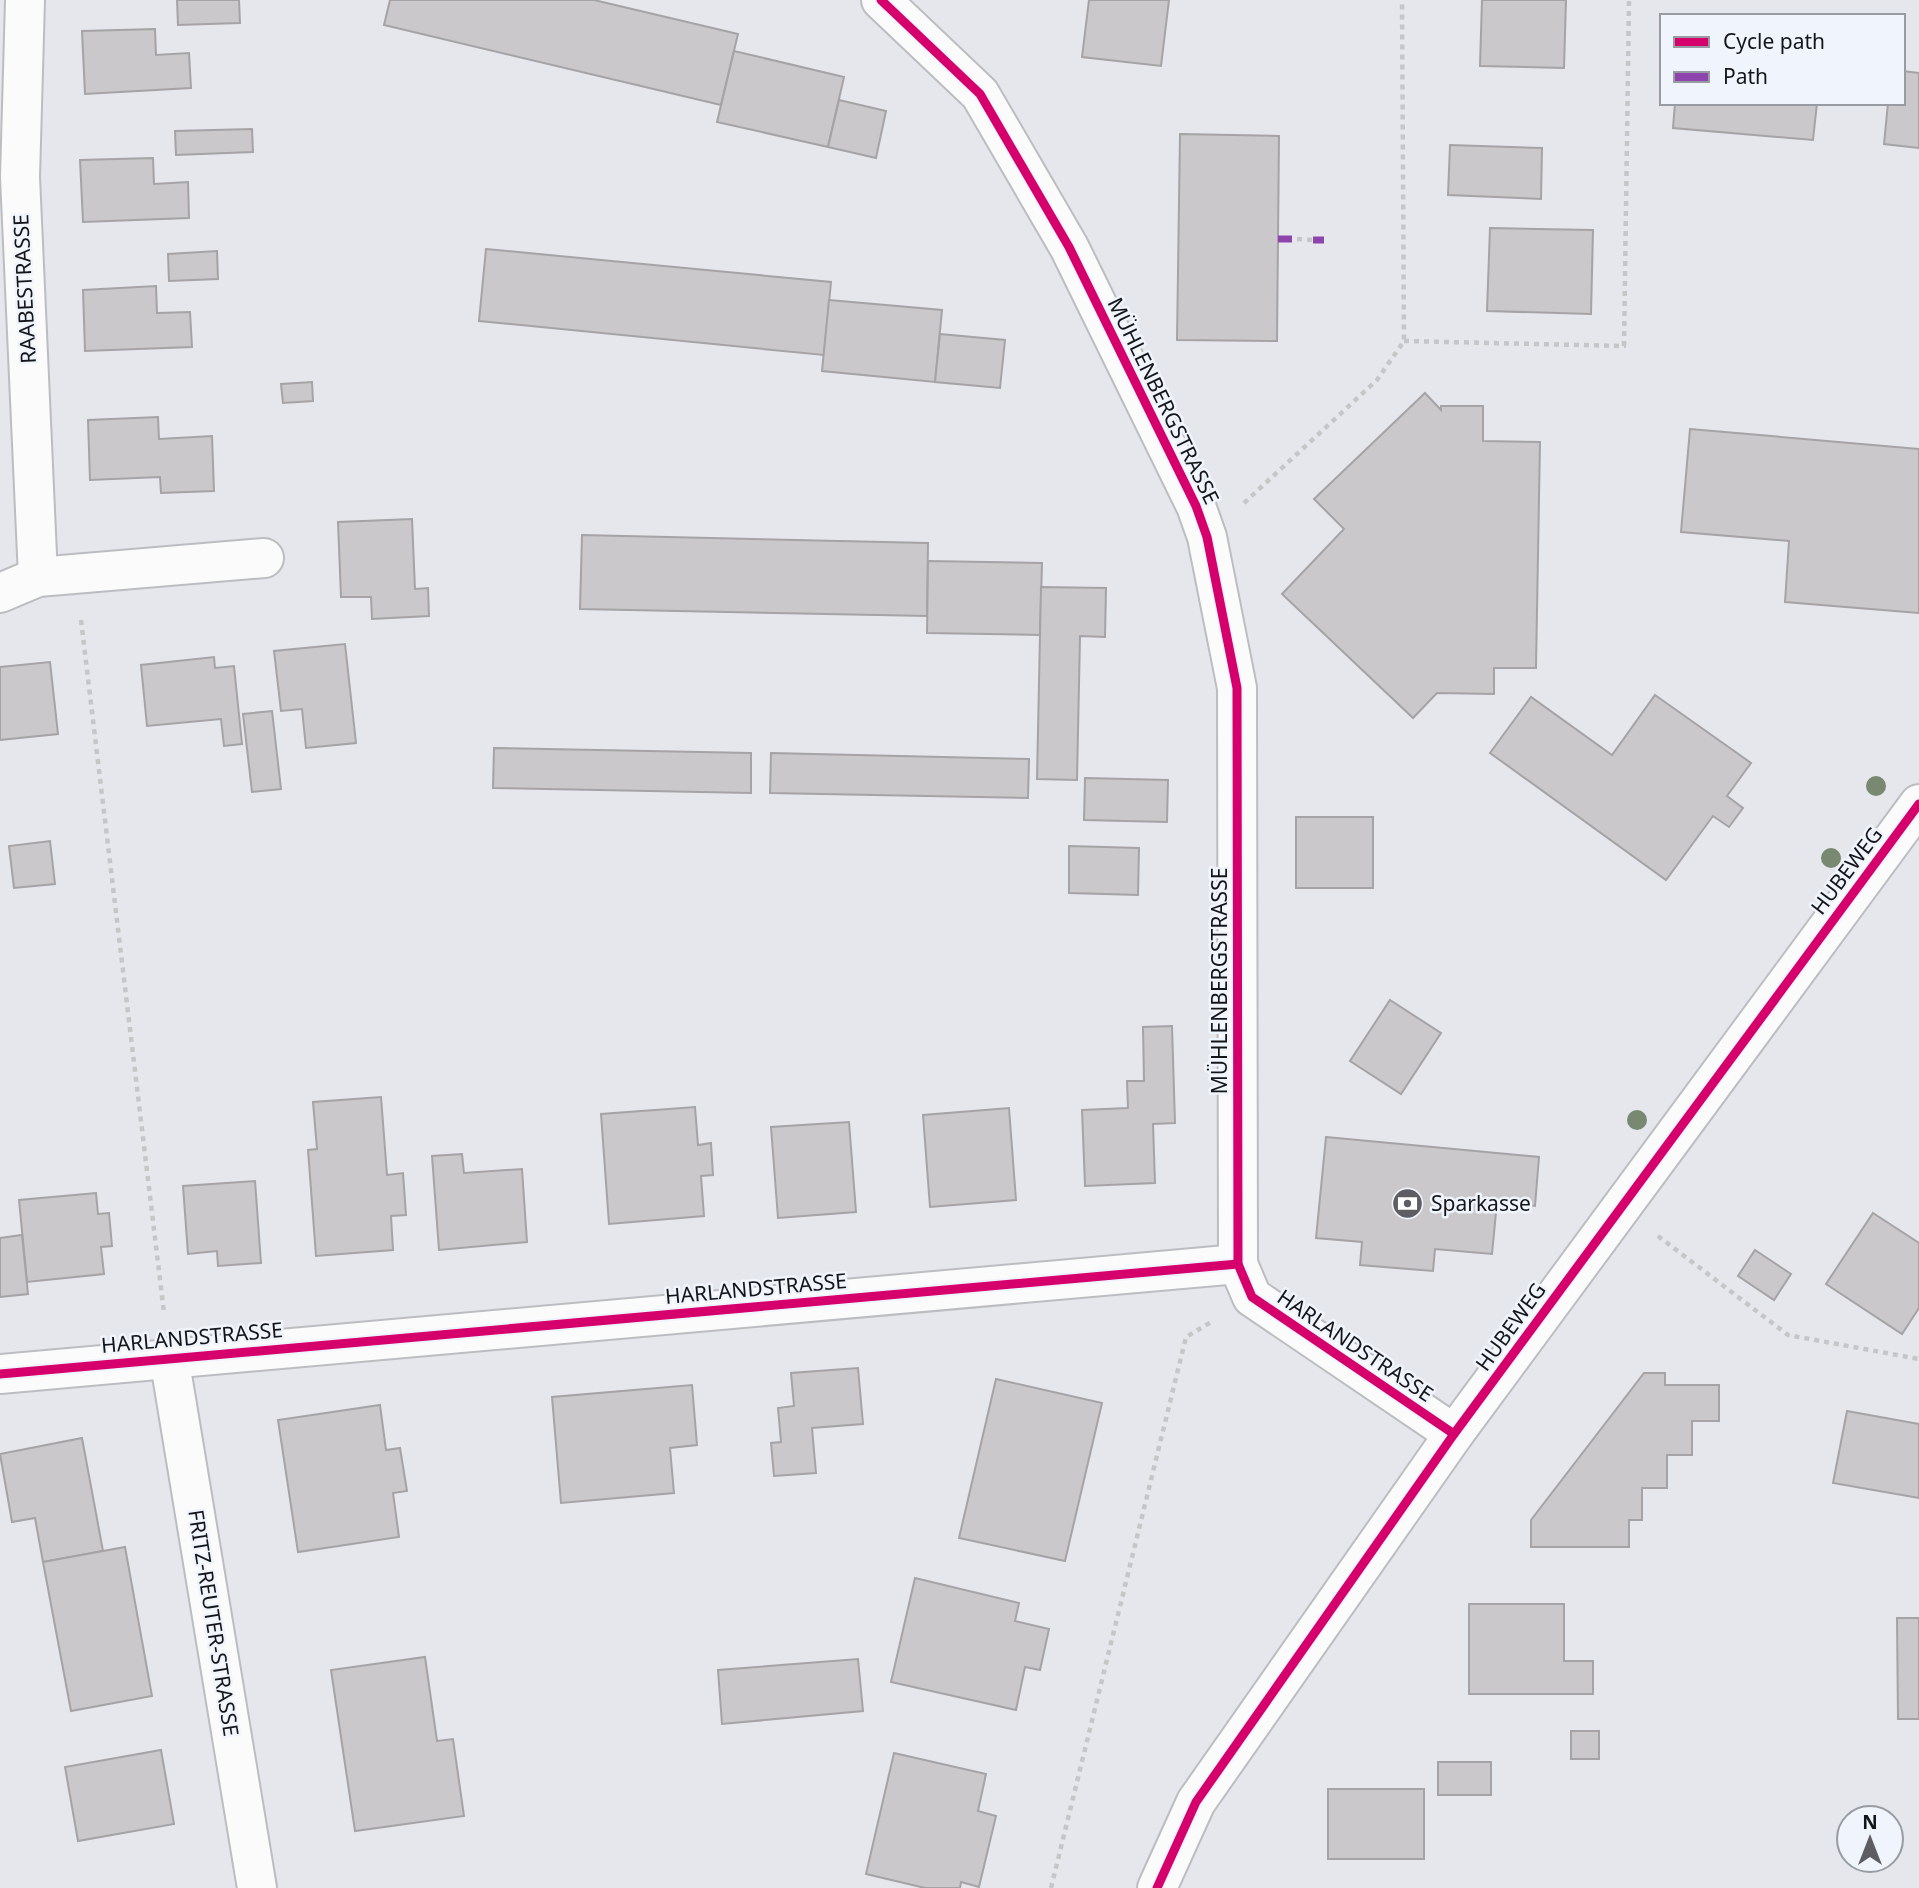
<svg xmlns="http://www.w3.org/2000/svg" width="1919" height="1888" font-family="'Noto Sans',sans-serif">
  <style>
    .building { fill: #cac8ca; stroke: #a5a3a5; stroke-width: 2 }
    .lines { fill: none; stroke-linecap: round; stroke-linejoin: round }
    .minor-casing { stroke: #bcbdc0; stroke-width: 42 }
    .tertiary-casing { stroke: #bcbdc0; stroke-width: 42 }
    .path { stroke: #c5c6c7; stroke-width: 4.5; stroke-dasharray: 5 5; stroke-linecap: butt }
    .minor { stroke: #fbfbfc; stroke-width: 38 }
    .tertiary { stroke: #fbfbfc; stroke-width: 38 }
    .quiet { stroke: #8e44ad; stroke-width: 7; stroke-dasharray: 14 7; stroke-linecap: butt }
    .cycleway-casing { stroke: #f0f4fc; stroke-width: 13 }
    .cycleway { stroke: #d6006c; stroke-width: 9 }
    .tree { fill: #798871 }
    .labels { text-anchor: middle; stroke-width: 5; stroke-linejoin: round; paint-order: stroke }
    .street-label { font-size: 21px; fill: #141518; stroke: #f0f4fc }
    .poi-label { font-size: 21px; fill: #141518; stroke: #f0f4fc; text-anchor: start }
  </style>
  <rect width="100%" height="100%" fill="#e6e7ec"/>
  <g class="building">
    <polygon points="177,0 239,0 240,23 178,25"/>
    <polygon points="390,0 594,0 738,34 721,105 384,25"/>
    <polygon points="1089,0 1169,0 1161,66 1082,57"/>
    <polygon points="1482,0 1566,0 1564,68 1480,66"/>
    <polygon points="155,29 156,55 189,53 191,88 85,94 82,31"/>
    <polygon points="734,51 844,77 828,147 717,122"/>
    <polygon points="1903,71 1919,73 1919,148 1884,144 1888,103 1903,103"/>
    <polygon points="839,100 886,111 876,158 828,147"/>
    <polygon points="1675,103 1817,103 1813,140 1673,128"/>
    <polygon points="252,129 253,152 176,155 175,131"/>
    <polygon points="1180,134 1279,136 1277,341 1177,340"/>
    <polygon points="1450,145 1542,148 1541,199 1448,195"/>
    <polygon points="153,158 154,184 188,182 189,218 83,222 80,160"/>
    <polygon points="1490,228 1593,230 1591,314 1487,311"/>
    <polygon points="486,249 831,282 824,355 479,321"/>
    <polygon points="217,251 218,279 169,281 168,254"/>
    <polygon points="156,286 157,313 190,312 192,347 85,351 83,290"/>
    <polygon points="829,300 942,310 935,382 822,371"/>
    <polygon points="940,334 1005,340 1000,388 935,382"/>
    <polygon points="312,382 313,401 283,403 281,384"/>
    <polygon points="1425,393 1441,410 1441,406 1483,406 1483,441 1540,442 1536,668 1494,668 1494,694 1437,693 1413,718 1282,594 1344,529 1314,499"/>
    <polygon points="158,417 159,439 212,436 214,491 161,493 160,477 90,480 88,420"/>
    <polygon points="1690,429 1919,449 1919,613 1785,602 1789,541 1681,532"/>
    <polygon points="412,519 415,589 428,588 429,616 372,619 371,597 341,597 338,522"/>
    <polygon points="582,535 928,543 927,616 580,609"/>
    <polygon points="928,561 1042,563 1040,635 927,633"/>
    <polygon points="1041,587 1106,588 1105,637 1080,636 1077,780 1037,779"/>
    <polygon points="345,644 356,743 306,748 302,709 281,711 274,651"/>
    <polygon points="214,657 215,668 234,666 242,744 224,746 221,719 147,726 141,665"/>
    <polygon points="50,662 58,734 0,740 0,667"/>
    <polygon points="1655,695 1751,763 1727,796 1743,808 1729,827 1713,816 1666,880 1490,753 1531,697 1612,755"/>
    <polygon points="272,711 281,789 252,792 243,714"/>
    <polygon points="494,748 751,753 751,793 493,788"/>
    <polygon points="771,753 1029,759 1028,798 770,793"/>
    <polygon points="1085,778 1168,780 1167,822 1084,820"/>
    <rect x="1296" y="817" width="77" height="71"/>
    <polygon points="50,841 55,884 14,888 9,846"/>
    <polygon points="1069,846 1139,848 1138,895 1069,893"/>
    <polygon points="1390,1000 1441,1033 1401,1094 1350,1061"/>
    <polygon points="1172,1026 1175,1123 1153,1124 1155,1183 1085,1186 1082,1110 1128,1108 1127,1081 1144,1081 1143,1027"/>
    <polygon points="381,1097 387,1175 403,1173 406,1215 391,1216 393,1250 316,1256 308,1150 317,1149 313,1102"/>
    <polygon points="695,1107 698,1145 711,1143 713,1175 701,1176 704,1216 609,1224 601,1114"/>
    <polygon points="1009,1108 1016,1200 930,1207 923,1115"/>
    <polygon points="849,1122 856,1212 778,1218 771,1127"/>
    <polygon points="1326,1137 1539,1157 1535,1206 1497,1202 1492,1254 1435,1249 1433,1271 1360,1265 1362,1242 1316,1238"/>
    <polygon points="462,1154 464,1173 522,1169 527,1242 439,1250 432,1156"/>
    <polygon points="255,1181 261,1263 218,1266 217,1251 188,1254 183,1186"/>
    <polygon points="96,1193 98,1214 109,1213 112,1246 101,1247 104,1274 27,1282 19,1200"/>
    <polygon points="1873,1213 1919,1243 1919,1308 1902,1334 1826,1284"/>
    <polygon points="22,1235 28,1294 0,1297 0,1238"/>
    <polygon points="1755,1250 1791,1274 1774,1300 1738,1276"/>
    <polygon points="858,1368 863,1424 812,1428 816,1473 774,1476 771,1443 781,1442 778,1408 794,1406 791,1373"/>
    <polygon points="1644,1373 1665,1373 1665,1385 1719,1385 1719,1421 1692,1421 1692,1455 1667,1455 1667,1488 1642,1488 1642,1520 1629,1520 1629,1547 1531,1547 1531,1520"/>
    <polygon points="996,1379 1102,1403 1065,1561 959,1538"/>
    <polygon points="692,1385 697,1445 670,1448 674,1493 561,1503 552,1397"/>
    <polygon points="380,1405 386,1450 400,1448 407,1491 393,1493 399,1537 298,1552 278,1420"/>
    <polygon points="1847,1411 1919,1424 1919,1498 1833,1483"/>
    <polygon points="82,1438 103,1551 43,1562 35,1518 12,1522 0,1454"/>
    <polygon points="125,1547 152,1696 71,1711 43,1562"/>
    <polygon points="915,1578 1019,1603 1015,1621 1049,1629 1040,1670 1025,1667 1016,1710 891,1682"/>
    <polygon points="1469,1604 1564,1604 1564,1661 1593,1661 1593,1694 1469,1694"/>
    <polygon points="1897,1618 1919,1618 1919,1719 1898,1719"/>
    <polygon points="425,1657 437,1741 453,1739 464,1816 355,1831 331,1670"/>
    <polygon points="858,1659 863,1711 722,1724 718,1670"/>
    <rect x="1571" y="1731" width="28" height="28"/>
    <polygon points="161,1750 174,1824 78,1841 65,1767"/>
    <polygon points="894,1753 986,1774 978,1811 996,1816 979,1887 961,1882 960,1888 925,1888 866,1874"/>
    <rect x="1438" y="1762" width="53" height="33"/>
    <rect x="1328" y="1789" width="96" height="70"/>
  </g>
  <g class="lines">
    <defs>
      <g id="minor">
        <polyline points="25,0 20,177 38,577"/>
        <polyline points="881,0 980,94 1069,247 1196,506 1207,537 1237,688 1238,1264 1252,1297 1454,1434"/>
        <polyline points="0,593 38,577 264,558"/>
        <polyline points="169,1357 257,1888"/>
        <polyline points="0,1374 1238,1264"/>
      </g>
      <polyline id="tertiary" points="1157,1888 1196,1802 1454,1434 1919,804"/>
    </defs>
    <use href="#minor" class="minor-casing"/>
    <use href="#tertiary" class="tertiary-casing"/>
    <g class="path">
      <polyline points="1297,239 1313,240"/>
      <polyline points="1404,341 1624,346 1629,0"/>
      <polyline points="1244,503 1377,380 1404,341 1402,0"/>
      <polyline points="81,620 164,1313"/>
      <polyline points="1658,1236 1788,1335 1919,1359"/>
      <polyline points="1051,1888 1186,1337 1213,1321"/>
    </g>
    <use href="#minor" class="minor"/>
    <use href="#tertiary" class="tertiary"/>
    <g class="quiet">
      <polyline points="1278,239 1297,239"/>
      <polyline points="1313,240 1324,240"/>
    </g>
    <defs>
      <g id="cycleway">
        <polyline points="881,0 980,94 1069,247 1196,506 1207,537 1237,688 1238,1264 1252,1297 1454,1434"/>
        <polyline points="0,1374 1238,1264"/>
        <polyline points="1157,1888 1196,1802 1454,1434 1919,804"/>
      </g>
    </defs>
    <use href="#cycleway" class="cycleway-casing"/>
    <use href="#cycleway" class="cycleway"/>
  </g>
  <g class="tree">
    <circle cx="1876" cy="786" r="10"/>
    <circle cx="1831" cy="858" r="10"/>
    <circle cx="1637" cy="1120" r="10"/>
  </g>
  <defs>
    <symbol id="bank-disc" viewBox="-11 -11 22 22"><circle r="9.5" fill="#5e5e62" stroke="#f0f4fc"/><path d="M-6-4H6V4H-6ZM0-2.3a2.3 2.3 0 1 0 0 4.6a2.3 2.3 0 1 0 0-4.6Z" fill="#fff"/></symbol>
  </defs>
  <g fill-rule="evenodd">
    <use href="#bank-disc" x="1390" y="1186" width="35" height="35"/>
  </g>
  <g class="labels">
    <g class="street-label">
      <text transform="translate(25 289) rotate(-93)" y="7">RAABESTRASSE</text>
      <text transform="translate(1163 401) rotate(64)" y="7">MÜHLENBERGSTRASSE</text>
      <text transform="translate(1847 871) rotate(-53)" y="7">HUBEWEG</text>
      <text transform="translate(1220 981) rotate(-90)" y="7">MÜHLENBERGSTRASSE</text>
      <text transform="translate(756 1289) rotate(-5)" y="7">HARLANDSTRASSE</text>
      <text transform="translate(1511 1327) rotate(-54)" y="7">HUBEWEG</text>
      <text transform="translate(192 1338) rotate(-5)" y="7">HARLANDSTRASSE</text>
      <text transform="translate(1355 1346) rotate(34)" y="7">HARLANDSTRASSE</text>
      <text transform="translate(213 1623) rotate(81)" y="7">FRITZ-REUTER-STRASSE</text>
    </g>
    <g class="poi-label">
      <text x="1431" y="1211">Sparkasse</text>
    </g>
  </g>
  <rect x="1660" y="14" width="245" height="91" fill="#f0f4fc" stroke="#989ba1" stroke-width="2"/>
  <rect x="1674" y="37" width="35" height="10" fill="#d6006c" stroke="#989ba1" stroke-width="2"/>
  <text x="1723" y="49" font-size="21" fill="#141518">Cycle path</text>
  <rect x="1674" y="72" width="35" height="10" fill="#8e44ad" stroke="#989ba1" stroke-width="2"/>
  <text x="1723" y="84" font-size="21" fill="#141518">Path</text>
  <g transform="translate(1870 1839)"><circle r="33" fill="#f0f4fc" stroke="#989ba1" stroke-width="2"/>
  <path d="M0-5L12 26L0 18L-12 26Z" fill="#5e5e62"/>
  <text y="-10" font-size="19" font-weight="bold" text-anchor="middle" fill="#141518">N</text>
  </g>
</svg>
